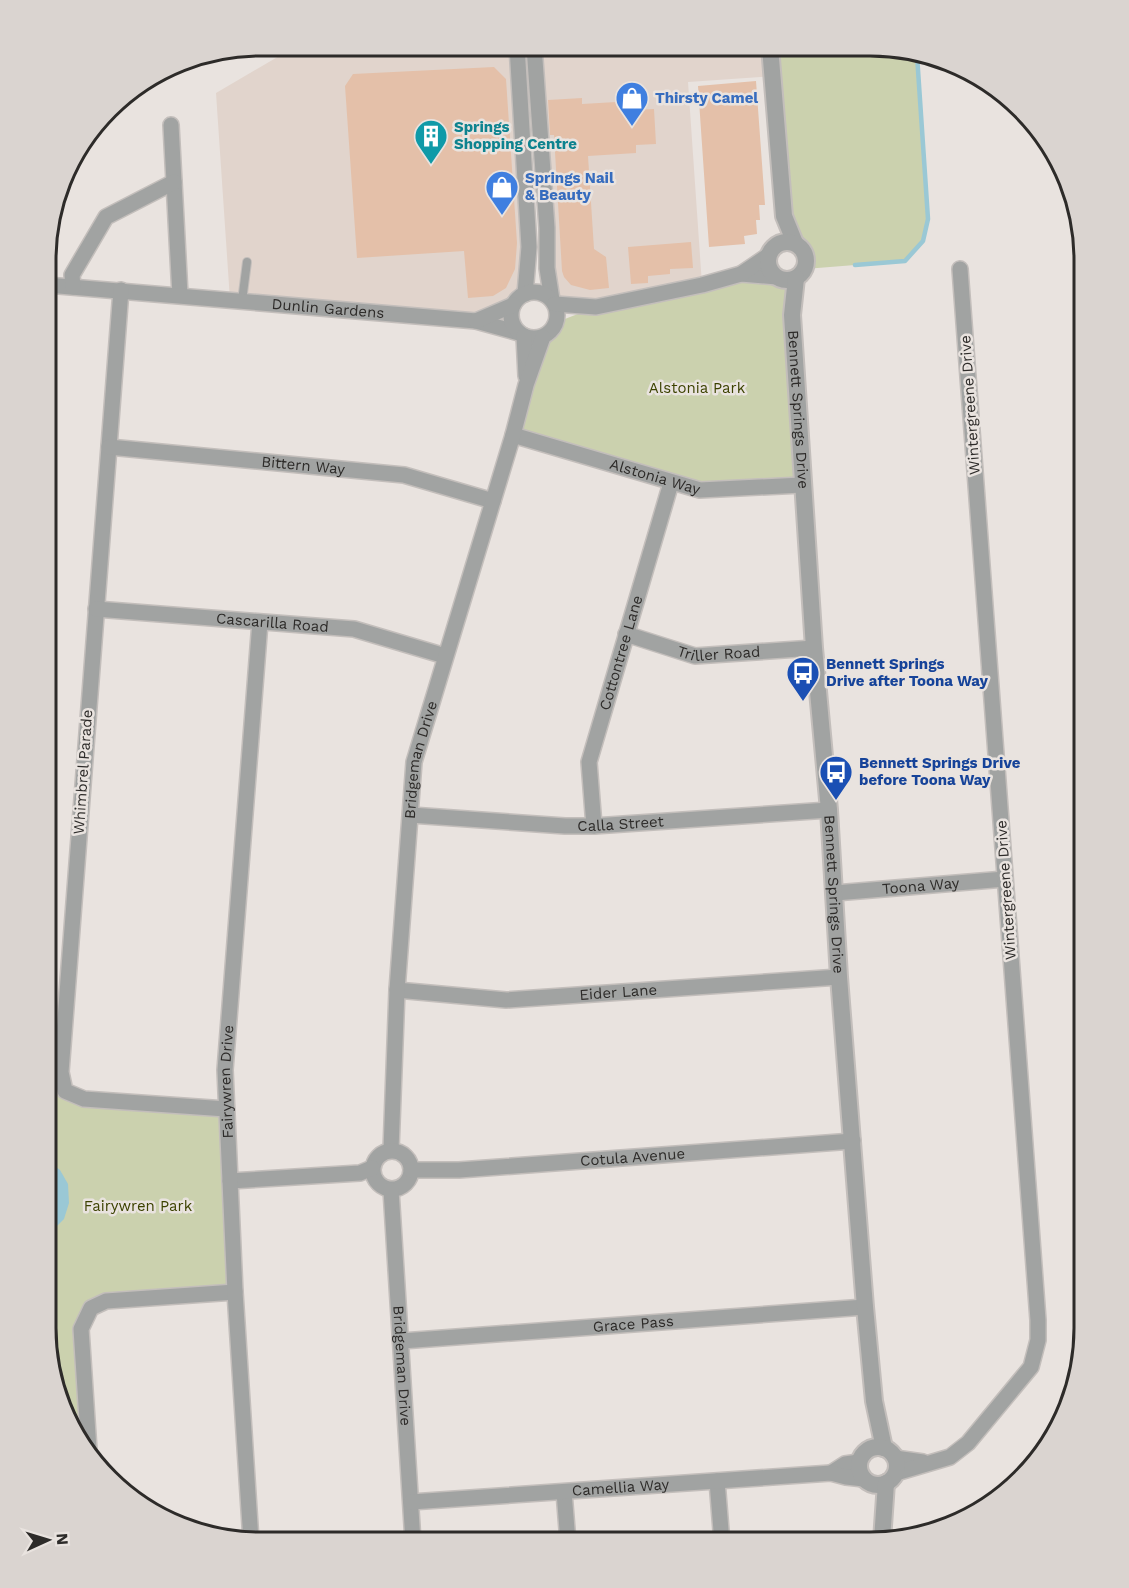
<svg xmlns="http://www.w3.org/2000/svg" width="1129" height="1588" font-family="'Work Sans',sans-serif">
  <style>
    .built { fill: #e1d4cc }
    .green { fill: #cbd1ae }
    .water { fill: #9ac8d5 }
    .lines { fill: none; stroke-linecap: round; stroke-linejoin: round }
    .stream { stroke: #9ac8d5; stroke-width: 4.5 }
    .building { fill: #e4c0a9 }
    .service-casing { stroke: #c3bebb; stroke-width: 10 }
    .minor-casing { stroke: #c3bebb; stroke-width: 18 }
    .tertiary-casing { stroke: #c3bebb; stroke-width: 20 }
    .service { stroke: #a1a3a2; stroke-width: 8 }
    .minor { stroke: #a1a3a2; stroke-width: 15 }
    .tertiary { stroke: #a1a3a2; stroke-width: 16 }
    .labels { text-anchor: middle; stroke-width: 5; stroke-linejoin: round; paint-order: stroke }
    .shop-label { font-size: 15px; font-weight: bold; fill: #366cbe; stroke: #e9e3df; text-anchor: start }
    .culture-label { font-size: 15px; font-weight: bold; fill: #0d838f; stroke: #e9e3df; text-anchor: start }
    .street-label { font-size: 15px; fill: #2d2b29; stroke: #e9e3df }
    .park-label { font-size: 15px; fill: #3c4200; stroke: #e9e3df }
    .transit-label { font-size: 15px; font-weight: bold; fill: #164399; stroke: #e9e3df; text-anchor: start }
    .rim { fill: none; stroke: #2d2b29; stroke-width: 3 }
  </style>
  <rect width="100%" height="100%" fill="#e9e3df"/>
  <g class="built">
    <polygon points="298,45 517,46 525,294 518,299 513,305 476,321 230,300 216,93"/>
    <polygon points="534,46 770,47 774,76 688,82 702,285 622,304 555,304"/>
  </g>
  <g class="green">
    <path d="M770,47h128l19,8 11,164 -5,22 -18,20 -100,8c3,-11 0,-20 -10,-26z"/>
    <polygon points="741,274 783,280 792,315 802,485 700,490 513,435 543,337 550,333 557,322 596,307"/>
    <polygon points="61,1072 65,1091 226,1109 235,1292 106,1301 81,1329 87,1422 67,1423 45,1329 45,1073"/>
  </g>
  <polygon class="water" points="45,1159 60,1170 68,1184 69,1203 64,1219 45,1238"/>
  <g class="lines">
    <polyline class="stream" points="855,265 905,261 923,241 928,219 917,55"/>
  </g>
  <g class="building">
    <polygon points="494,67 506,79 517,243 515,269 506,288 493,296 468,298 464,251 357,258 345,86 353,74"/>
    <polygon points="756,81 765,205 759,205 760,220 756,220 757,234 744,236 745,244 709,247 698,86"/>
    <polygon points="582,98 582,104 633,101 634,110 654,109 656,144 636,145 636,153 588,156 594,249 606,257 609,288 590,290 571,285 564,277 562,271 554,135 550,135 548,100"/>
    <polygon points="691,242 693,268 670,269 670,274 648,276 648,283 631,284 628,247"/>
  </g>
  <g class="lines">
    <defs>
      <polyline id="service" points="242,301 247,262"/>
      <g id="minor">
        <polyline points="517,46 529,247 525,294"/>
        <polyline points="534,46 547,228 547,268 552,300"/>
        <polyline points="171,125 180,295"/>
        <polyline points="741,274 777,277"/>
        <path id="s1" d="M47,285l429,36 43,12"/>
        <polyline points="73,287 72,275 106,217 174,182"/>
        <polyline points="121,290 61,1072 65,1091 84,1099 226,1109"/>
        <circle cx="534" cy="315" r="23"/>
        <polyline points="555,304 596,307 702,285 741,274 769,255"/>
        <polyline points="476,321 513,305"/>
        <polyline points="524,336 526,376"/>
        <path id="s2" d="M513,435l187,55 102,-5"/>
        <path id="s3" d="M109,447l295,28 89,26"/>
        <path id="s4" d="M96,609l258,20 91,27"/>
        <path id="s5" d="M626,634l69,22 119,-8"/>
        <path id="s6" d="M411,815l154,11h29l235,-16"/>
        <path id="s7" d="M594,826l-5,-64 82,-279"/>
        <path id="s8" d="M835,893l170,-14"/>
        <path id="s9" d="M397,990l109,10 333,-23"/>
        <path id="s10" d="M391,1150l6,-160 17,-228 99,-327 13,-50 17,-48"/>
        <circle cx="392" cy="1170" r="19"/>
        <path id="s11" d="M411,1170h48l394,-29"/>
        <polyline points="230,1181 360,1173 372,1168"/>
        <path id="s12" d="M391,1190l22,352"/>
        <path id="s13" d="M402,1341l463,-34"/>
        <polyline points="89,1450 81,1329 91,1308 106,1301 235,1292"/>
        <polyline points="895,1458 923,1462"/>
        <polyline points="831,1473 845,1464 859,1462"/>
        <polyline points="896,1473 950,1457 968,1443 1031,1367 1038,1340 1038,1320 960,269"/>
        <polyline points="717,1481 722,1543"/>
        <polyline points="564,1492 568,1542"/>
        <path id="s14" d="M411,1502l420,-29 15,4 18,2"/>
        <path id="s15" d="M251,1541l-16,-249 -10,-222 35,-448"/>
      </g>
      <g id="tertiary">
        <polyline points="770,47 784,216 795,243"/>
        <circle cx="787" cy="261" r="19"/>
        <path id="s16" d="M796,278l-4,37 22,333 15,162 10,167 26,330 9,94 10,47"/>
        <circle cx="878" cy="1466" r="19"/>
        <polyline points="882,1540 886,1483"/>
      </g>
    </defs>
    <use href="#service" class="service-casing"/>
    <use href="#minor" class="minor-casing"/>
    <use href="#tertiary" class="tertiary-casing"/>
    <use href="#service" class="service"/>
    <use href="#minor" class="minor"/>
    <use href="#tertiary" class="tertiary"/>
  </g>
  <defs>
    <symbol id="shop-pin" viewBox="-11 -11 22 30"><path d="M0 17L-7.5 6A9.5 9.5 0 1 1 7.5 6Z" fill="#3f7fe0" stroke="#e9e3df"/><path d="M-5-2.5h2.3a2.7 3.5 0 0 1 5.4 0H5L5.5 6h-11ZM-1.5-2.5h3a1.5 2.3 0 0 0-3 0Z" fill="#fff"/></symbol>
    <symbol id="building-pin" viewBox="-11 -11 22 30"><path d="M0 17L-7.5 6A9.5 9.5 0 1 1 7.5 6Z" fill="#0f9aa8" stroke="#e9e3df"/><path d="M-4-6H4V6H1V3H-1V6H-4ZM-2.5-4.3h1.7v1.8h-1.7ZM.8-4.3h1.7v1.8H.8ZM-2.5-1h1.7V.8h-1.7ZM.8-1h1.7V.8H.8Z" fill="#fff"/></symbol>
    <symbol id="bus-pin" viewBox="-11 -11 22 30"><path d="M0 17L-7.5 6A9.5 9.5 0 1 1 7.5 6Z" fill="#1a4fb4" stroke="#e9e3df"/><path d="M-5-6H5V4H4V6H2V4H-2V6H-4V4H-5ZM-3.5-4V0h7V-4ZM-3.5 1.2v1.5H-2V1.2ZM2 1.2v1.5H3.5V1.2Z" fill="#fff"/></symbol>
  </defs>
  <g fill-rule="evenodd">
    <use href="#shop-pin" x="613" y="79" width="38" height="52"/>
    <use href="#building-pin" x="412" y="117" width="38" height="52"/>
    <use href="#shop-pin" x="483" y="168" width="38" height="52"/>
    <use href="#bus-pin" x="784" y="654" width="38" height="52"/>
    <use href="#bus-pin" x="817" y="753" width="38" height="52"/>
  </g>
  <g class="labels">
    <g class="shop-label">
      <text x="655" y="103">Thirsty Camel</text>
      <text x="525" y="183">Springs Nail<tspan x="525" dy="17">&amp; Beauty</tspan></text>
    </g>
    <g class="culture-label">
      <text x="454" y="132">Springs<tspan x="454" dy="17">Shopping Centre</tspan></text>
    </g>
    <g class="street-label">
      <text dy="5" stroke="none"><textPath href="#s1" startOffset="282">Dunlin Gardens</textPath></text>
      <text transform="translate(970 405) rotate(-94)" y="5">Wintergreene Drive</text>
      <text dy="5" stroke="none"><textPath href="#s16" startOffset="132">Bennett Springs Drive</textPath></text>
      <text dy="5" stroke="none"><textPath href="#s3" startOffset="195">Bittern Way</textPath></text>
      <text dy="5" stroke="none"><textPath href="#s2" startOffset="148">Alstonia Way</textPath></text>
      <text dy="5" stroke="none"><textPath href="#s4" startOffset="177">Cascarilla Road</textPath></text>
      <text dy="5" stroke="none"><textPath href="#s5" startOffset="96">Triller Road</textPath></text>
      <text dy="5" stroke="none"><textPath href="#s7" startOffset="178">Cottontree Lane</textPath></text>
      <text dy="5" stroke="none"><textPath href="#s10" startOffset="392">Bridgeman Drive</textPath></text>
      <text transform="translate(83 772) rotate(-86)" y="5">Whimbrel Parade</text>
      <text dy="5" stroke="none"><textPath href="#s6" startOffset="210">Calla Street</textPath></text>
      <text dy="5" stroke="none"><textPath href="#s8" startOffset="86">Toona Way</textPath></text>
      <text transform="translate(1006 890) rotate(-94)" y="5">Wintergreene Drive</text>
      <text dy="5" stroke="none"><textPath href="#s16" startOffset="618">Bennett Springs Drive</textPath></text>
      <text dy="5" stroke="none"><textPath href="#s9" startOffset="222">Eider Lane</textPath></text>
      <text dy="5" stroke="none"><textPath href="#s15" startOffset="460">Fairywren Drive</textPath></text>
      <text dy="5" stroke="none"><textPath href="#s11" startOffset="222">Cotula Avenue</textPath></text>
      <text dy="5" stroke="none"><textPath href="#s13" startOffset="232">Grace Pass</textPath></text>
      <text dy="5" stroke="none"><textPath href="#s12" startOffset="176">Bridgeman Drive</textPath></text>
      <text dy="5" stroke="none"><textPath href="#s14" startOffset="210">Camellia Way</textPath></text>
    </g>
    <g class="park-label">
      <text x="697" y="393">Alstonia Park</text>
      <text x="138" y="1211">Fairywren Park</text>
    </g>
    <g class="transit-label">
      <text x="826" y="669">Bennett Springs<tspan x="826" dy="17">Drive after Toona Way</tspan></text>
      <text x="859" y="768">Bennett Springs Drive<tspan x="859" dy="17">before Toona Way</tspan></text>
    </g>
  </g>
  <path d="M0 0H1129V1588H0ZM260 56H870A204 204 0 0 1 1074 260V1328A204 204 0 0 1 870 1532H260A204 204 0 0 1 56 1328V260A204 204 0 0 1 260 56Z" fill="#dad4d0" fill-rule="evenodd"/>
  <path class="rim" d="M260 56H870A204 204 0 0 1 1074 260V1328A204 204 0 0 1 870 1532H260A204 204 0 0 1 56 1328V260A204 204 0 0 1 260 56Z"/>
  <g transform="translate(48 1540) rotate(86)" stroke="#e9e3df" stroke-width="4.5" paint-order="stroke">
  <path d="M0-4.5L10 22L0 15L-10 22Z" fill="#2d2b29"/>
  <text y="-9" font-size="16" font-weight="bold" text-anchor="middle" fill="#2d2b29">N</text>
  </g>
</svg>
